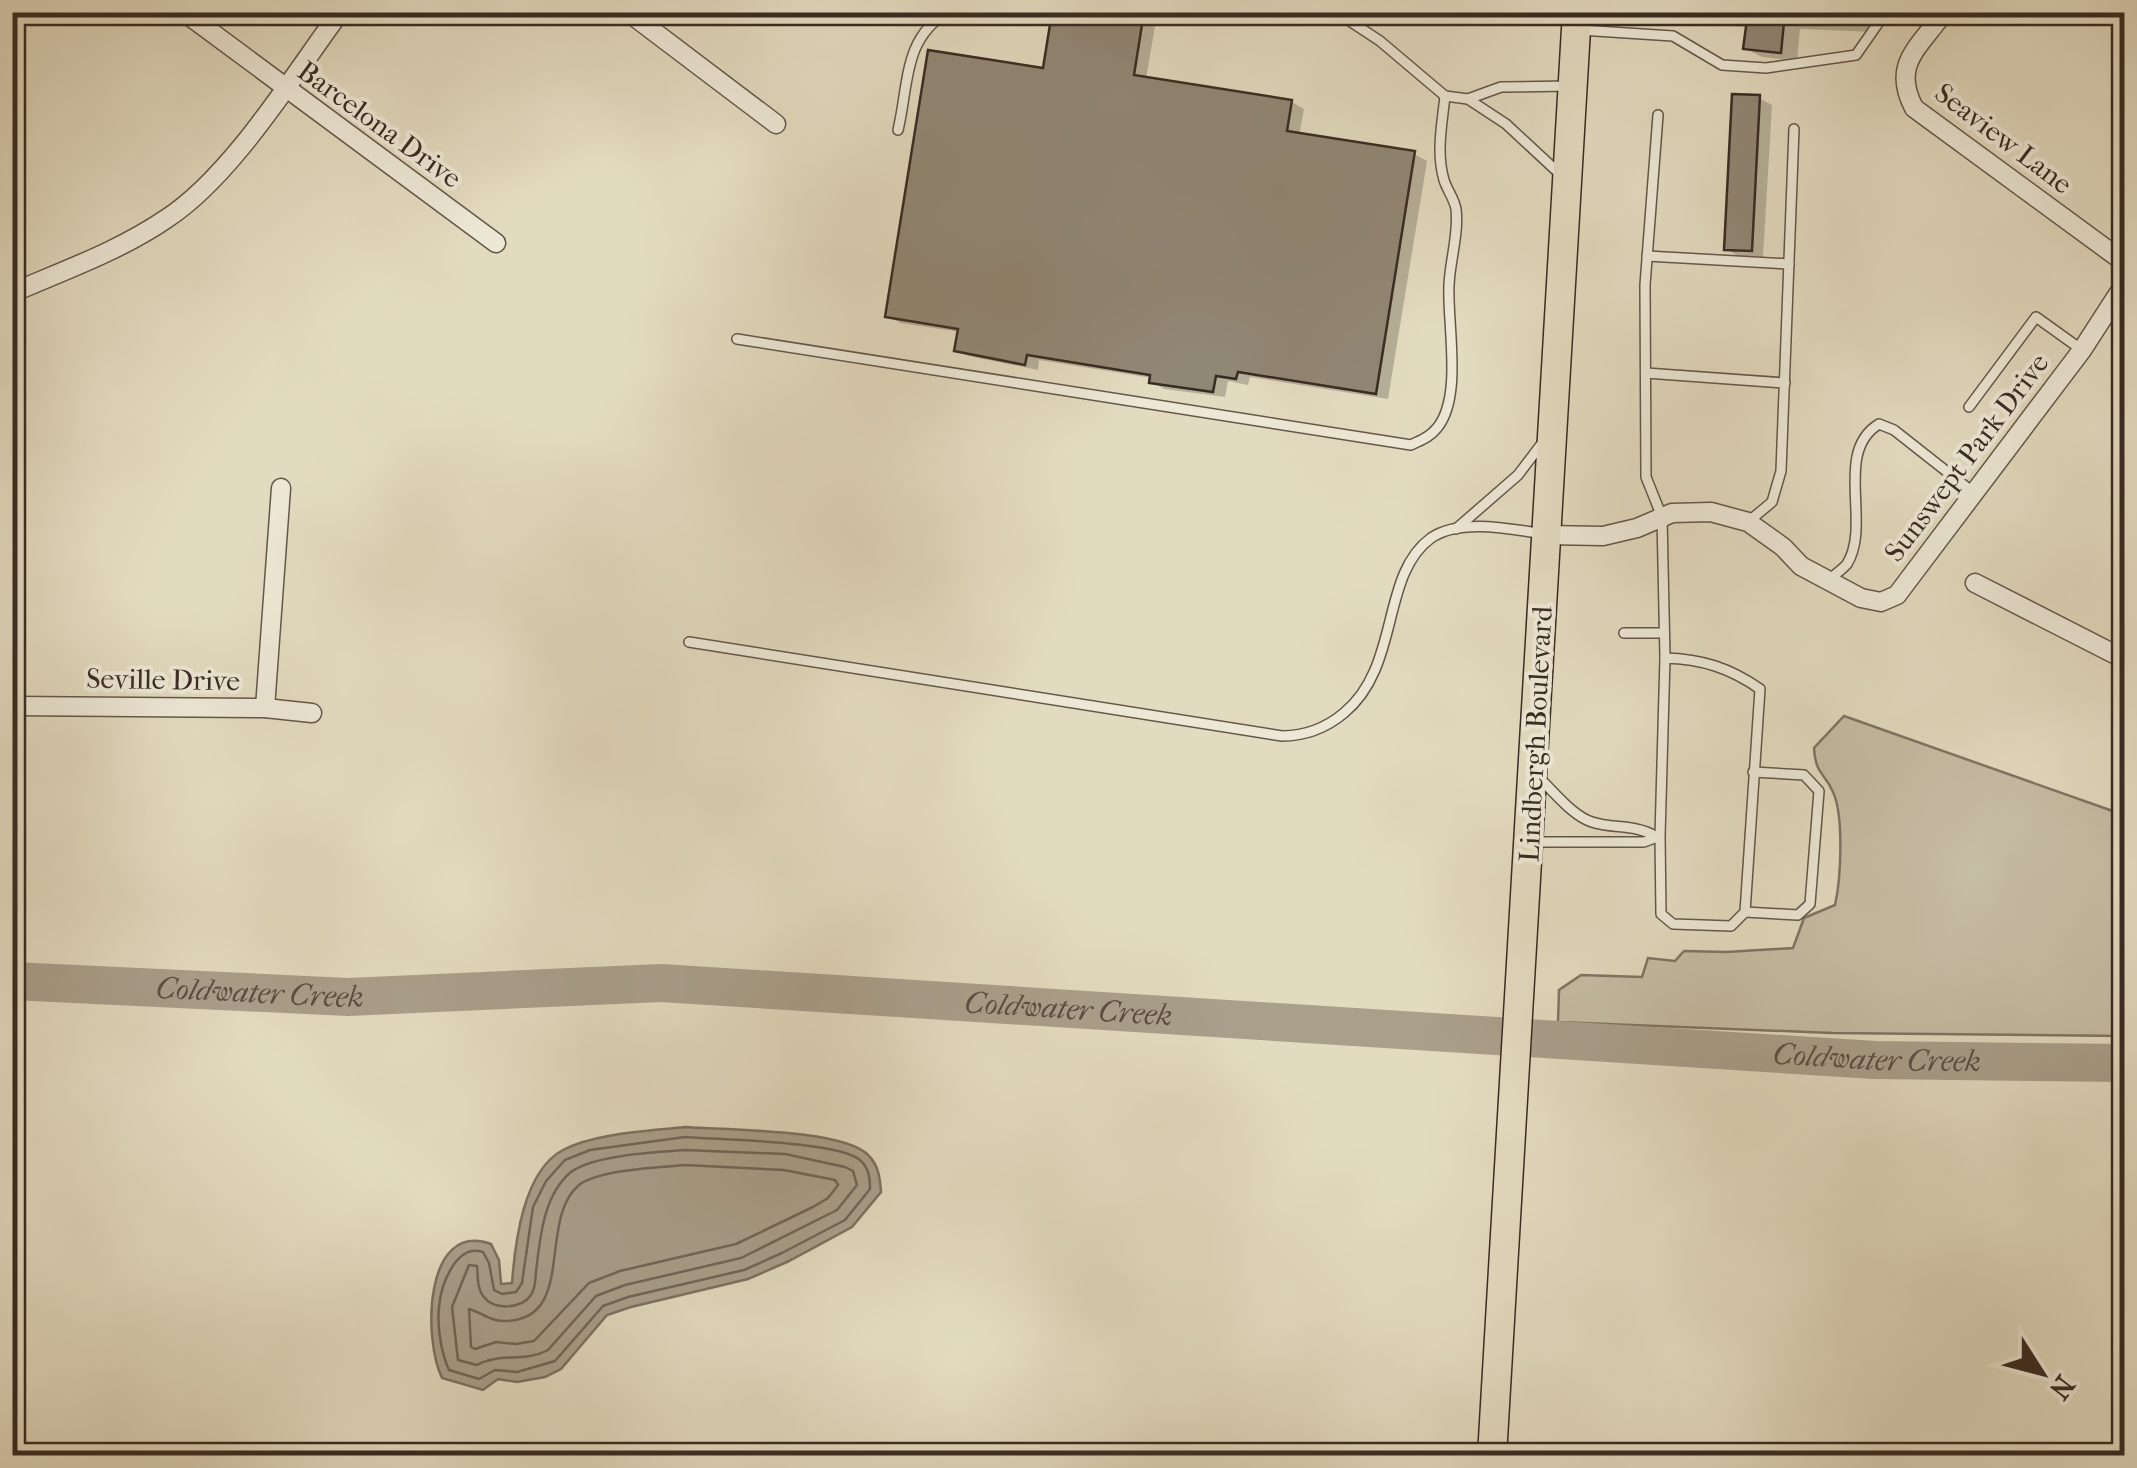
<svg xmlns="http://www.w3.org/2000/svg" width="2137" height="1468" font-family="'IM FELL French Canon',serif">
  <style>
    .green { fill: #c6bda5; stroke: #7f7464; stroke-width: 2.5 }
    .water { fill: #a99f8b; stroke: #7c7161; stroke-width: 2.5 }
    .shadow { fill: #0003 }
    .lines { fill: none; stroke-linecap: round; stroke-linejoin: round }
    .shore { stroke: #706557; stroke-width: 2.5 }
    .river { stroke: #a99f8b; stroke-width: 38 }
    .building { fill: #918775; stroke: #382b23; stroke-width: 2.5 }
    .service-casing { stroke: #63574a; stroke-width: 12 }
    .minor-casing { stroke: #63574a; stroke-width: 21 }
    .primary-casing { stroke: #382b23; stroke-width: 31 }
    .service { stroke: #ede8d6; stroke-width: 9 }
    .minor { stroke: #ede8d6; stroke-width: 18 }
    .primary { stroke: #e3dbc0; stroke-width: 28 }
    .labels { text-anchor: middle; stroke-width: 8; stroke-linejoin: round; paint-order: stroke }
    .street-label { font-size: 28px; fill: #382b23; stroke: #ede8d6 }
    .water-label { font-size: 30px; font-style: italic; fill: #5a4e42; stroke: #ede8d6 }
  </style>
  <rect width="100%" height="100%" fill="#e3dbc0"/>
  <filter id="stains"><feTurbulence type="fractalNoise" baseFrequency=".002" numOctaves="4"/><feColorMatrix values="0 0 0 0 .2 0 0 0 0 .09 0 0 0 0 .02 0 0 0 .5 -.17"/></filter>
  <radialGradient id="worn" r=".72"><stop offset=".6" stop-color="#630" stop-opacity="0"/><stop offset="1" stop-color="#630" stop-opacity=".3"/></radialGradient>
  <path class="green" d="M1844,716l280,99v221l-292,-3 -274,-11 1,-32 22,-15 61,2 6,-19 27,3 9,-10 42,1 67,-4 11,-30 31,-13c6,-26 9,-89 -2,-113 -9,-21 -17,-16 -19,-44z"/>
  <path class="water" d="M685,1127c38,3 161,2 184,29 10,10 11,23 12,36l-29,35 -65,35 -39,17 -117,28 -24,8 -46,54 -16,8 -28,5 -19,-3 -15,11 -41,-12c-19,-39 -18,-158 49,-134l8,16 2,24 11,-1c3,-40 11,-112 51,-133 32,-17 86,-19 122,-23z"/>
  <g class="shadow">
    <polygon points="1670,12 1893,12 1875,32 1800,29 1797,61 1762,57 1745,48 1749,27 1687,24"/>
    <polygon points="1143,13 1156,20 1146,79 1292,102 1304,109 1299,136 1414,154 1427,161 1388,399 1250,377 1248,385 1228,381 1225,397 1164,389 1152,382 1152,378 1039,360 1038,370 969,356 957,349 960,332 900,323 888,316 1045,71"/>
    <polygon points="1759,98 1772,105 1763,257 1738,256 1726,249"/>
  </g>
  <g class="lines">
    <g class="shore">
      <path d="M685,1137c34,3 153,4 175,23 9,8 10,18 10,29l-25,31 -63,33 -38,17 -116,27 -25,9 -48,55 -38,11 -22,-2 -16,9 -30,-9c-8,-17 -12,-44 -10,-63 2,-22 17,-64 44,-55l6,11 5,27 8,4 14,-2 6,-9 11,-76 13,-26 19,-21 25,-10z"/>
      <path d="M685,1150l100,4 60,13 8,4 4,14 -20,25 -96,48 -116,27 -29,11 -48,54c-24,13 -48,2 -71,15l-19,-5 -6,-53 17,-42 8,1c1,10 0,22 6,30 11,15 38,13 48,-1 5,-8 4,-15 5,-23 4,-33 7,-77 35,-100 22,-17 86,-20 114,-22z"/>
      <path d="M685,1165l99,5 51,10 3,5 -10,13 -15,9 -77,37 -116,27 -31,12 -55,58 -18,3 -20,-2 -21,7 -4,-2 -2,-38c12,3 22,13 36,12 72,-1 32,-101 74,-136 19,-15 81,-18 106,-20z"/>
    </g>
    <path class="river" id="s1" d="M12,981l336,16 313,-14 1214,77 249,3"/>
  </g>
  <g class="building">
    <polygon points="1052,12 1144,12 1134,75 1292,100 1287,131 1415,151 1376,394 1238,372 1236,379 1216,376 1213,392 1149,383 1150,375 1027,355 1025,365 954,351 958,329 885,317 928,50 1043,68"/>
    <polygon points="1748,12 1785,12 1781,53 1743,49"/>
    <polygon points="1732,94 1760,95 1752,251 1724,250"/>
  </g>
  <g class="lines">
    <defs>
      <g id="service">
        <polyline points="1580,30 1673,36 1722,65 1766,68 1856,55 1886,12"/>
        <polyline points="1445,96 1468,99 1501,87 1570,86"/>
        <polyline points="1468,99 1506,124 1562,176"/>
        <polyline points="1658,115 1645,285 1646,477 1662,517 1665,658"/>
        <path d="M898,130c11,-46 5,-92 50,-118"/>
        <polyline points="1647,256 1789,264"/>
        <path d="M737,339l674,106c10,-5 19,-8 26,-17 26,-31 10,-104 12,-143 1,-25 10,-51 7,-76 -2,-11 -9,-19 -12,-29 -8,-27 -2,-56 1,-84l-65,-55 -44,-29"/>
        <polyline points="1646,373 1785,383"/>
        <polyline points="1969,407 2036,317 2082,350"/>
        <polyline points="1748,522 1772,502 1781,471 1794,129"/>
        <polyline points="1456,529 1518,475 1543,442"/>
        <path d="M1829,580c5,-5 14,-11 18,-16 25,-40 -14,-112 32,-140l15,6 80,63"/>
        <polyline points="1624,633 1663,633"/>
        <path d="M689,642l593,94c24,0 44,-8 62,-23 57,-47 36,-138 87,-175 29,-20 80,-9 113,-4"/>
        <path d="M1537,776c16,14 35,40 55,46 21,7 43,2 63,14"/>
        <path d="M1532,842h112l16,-6 5,-178c37,1 65,10 95,31l-15,223 -14,14 -58,-2 -12,-10 -1,-78"/>
        <polyline points="1745,912 1798,915 1810,904 1819,791 1804,775 1753,772"/>
      </g>
      <g id="minor">
        <polyline points="184,12 496,243"/>
        <polyline points="628,12 776,124"/>
        <path d="M1944,12c-25,36 -53,52 -30,96l210,154"/>
        <path d="M12,293c53,-23 107,-42 154,-74 65,-42 127,-143 174,-207"/>
        <polyline points="1547,535 1603,536 1637,528 1672,513 1711,512 1748,522 1783,547 1801,566 1861,598 1881,602 1897,595 1909,579 2082,350 2124,285"/>
        <polyline points="1975,583 2124,659"/>
        <polyline points="12,706 265,708 312,713"/>
        <polyline points="265,708 281,488"/>
      </g>
      <polyline id="primary" points="1492,1456 1577,12"/>
    </defs>
    <use href="#service" class="service-casing"/>
    <use href="#minor" class="minor-casing"/>
    <use href="#primary" class="primary-casing"/>
    <use href="#service" class="service"/>
    <use href="#minor" class="minor"/>
    <use href="#primary" class="primary"/>
  </g>
  <g class="labels">
    <g class="street-label">
      <text transform="translate(380 124) rotate(36)" y="10">Barcelona Drive</text>
      <text transform="translate(2004 138) rotate(37)" y="10">Seaview Lane</text>
      <text transform="translate(1966 457) rotate(-53)" y="10">Sunswept Park Drive</text>
      <text transform="translate(163 679) rotate(1)" y="10">Seville Drive</text>
      <text transform="translate(1535 734) rotate(-87)" y="10">Lindbergh Boulevard</text>
    </g>
    <g class="water-label">
      <text dy="10" stroke="none"><textPath href="#s1" startOffset="248">Coldwater Creek</textPath></text>
      <text dy="10" stroke="none"><textPath href="#s1" startOffset="1058">Coldwater Creek</textPath></text>
      <text dy="10" stroke="none"><textPath href="#s1" startOffset="1868">Coldwater Creek</textPath></text>
    </g>
  </g>
  <rect width="2137" height="1468" fill="none" stroke="#e3dbc0" stroke-width="50"/>
  <rect x="15" y="15" width="2107" height="1438" fill="none" stroke="#382b23" stroke-width="5"/>
  <rect x="25" y="25" width="2087" height="1418" fill="none" stroke="#382b23" stroke-width="2.5"/>
  <g transform="translate(2042 1373) rotate(126)" stroke="#ede8d6" stroke-width="8" paint-order="stroke">
  <path d="M0-8L18 38L0 25L-18 38Z" fill="#382b23"/>
  <text y="-15" font-size="28" font-weight="bold" text-anchor="middle" fill="#382b23">N</text>
  </g>
  <rect width="100%" height="100%" filter="url(#stains)"/>
  <rect width="100%" height="100%" fill="url(#worn)"/>
</svg>
